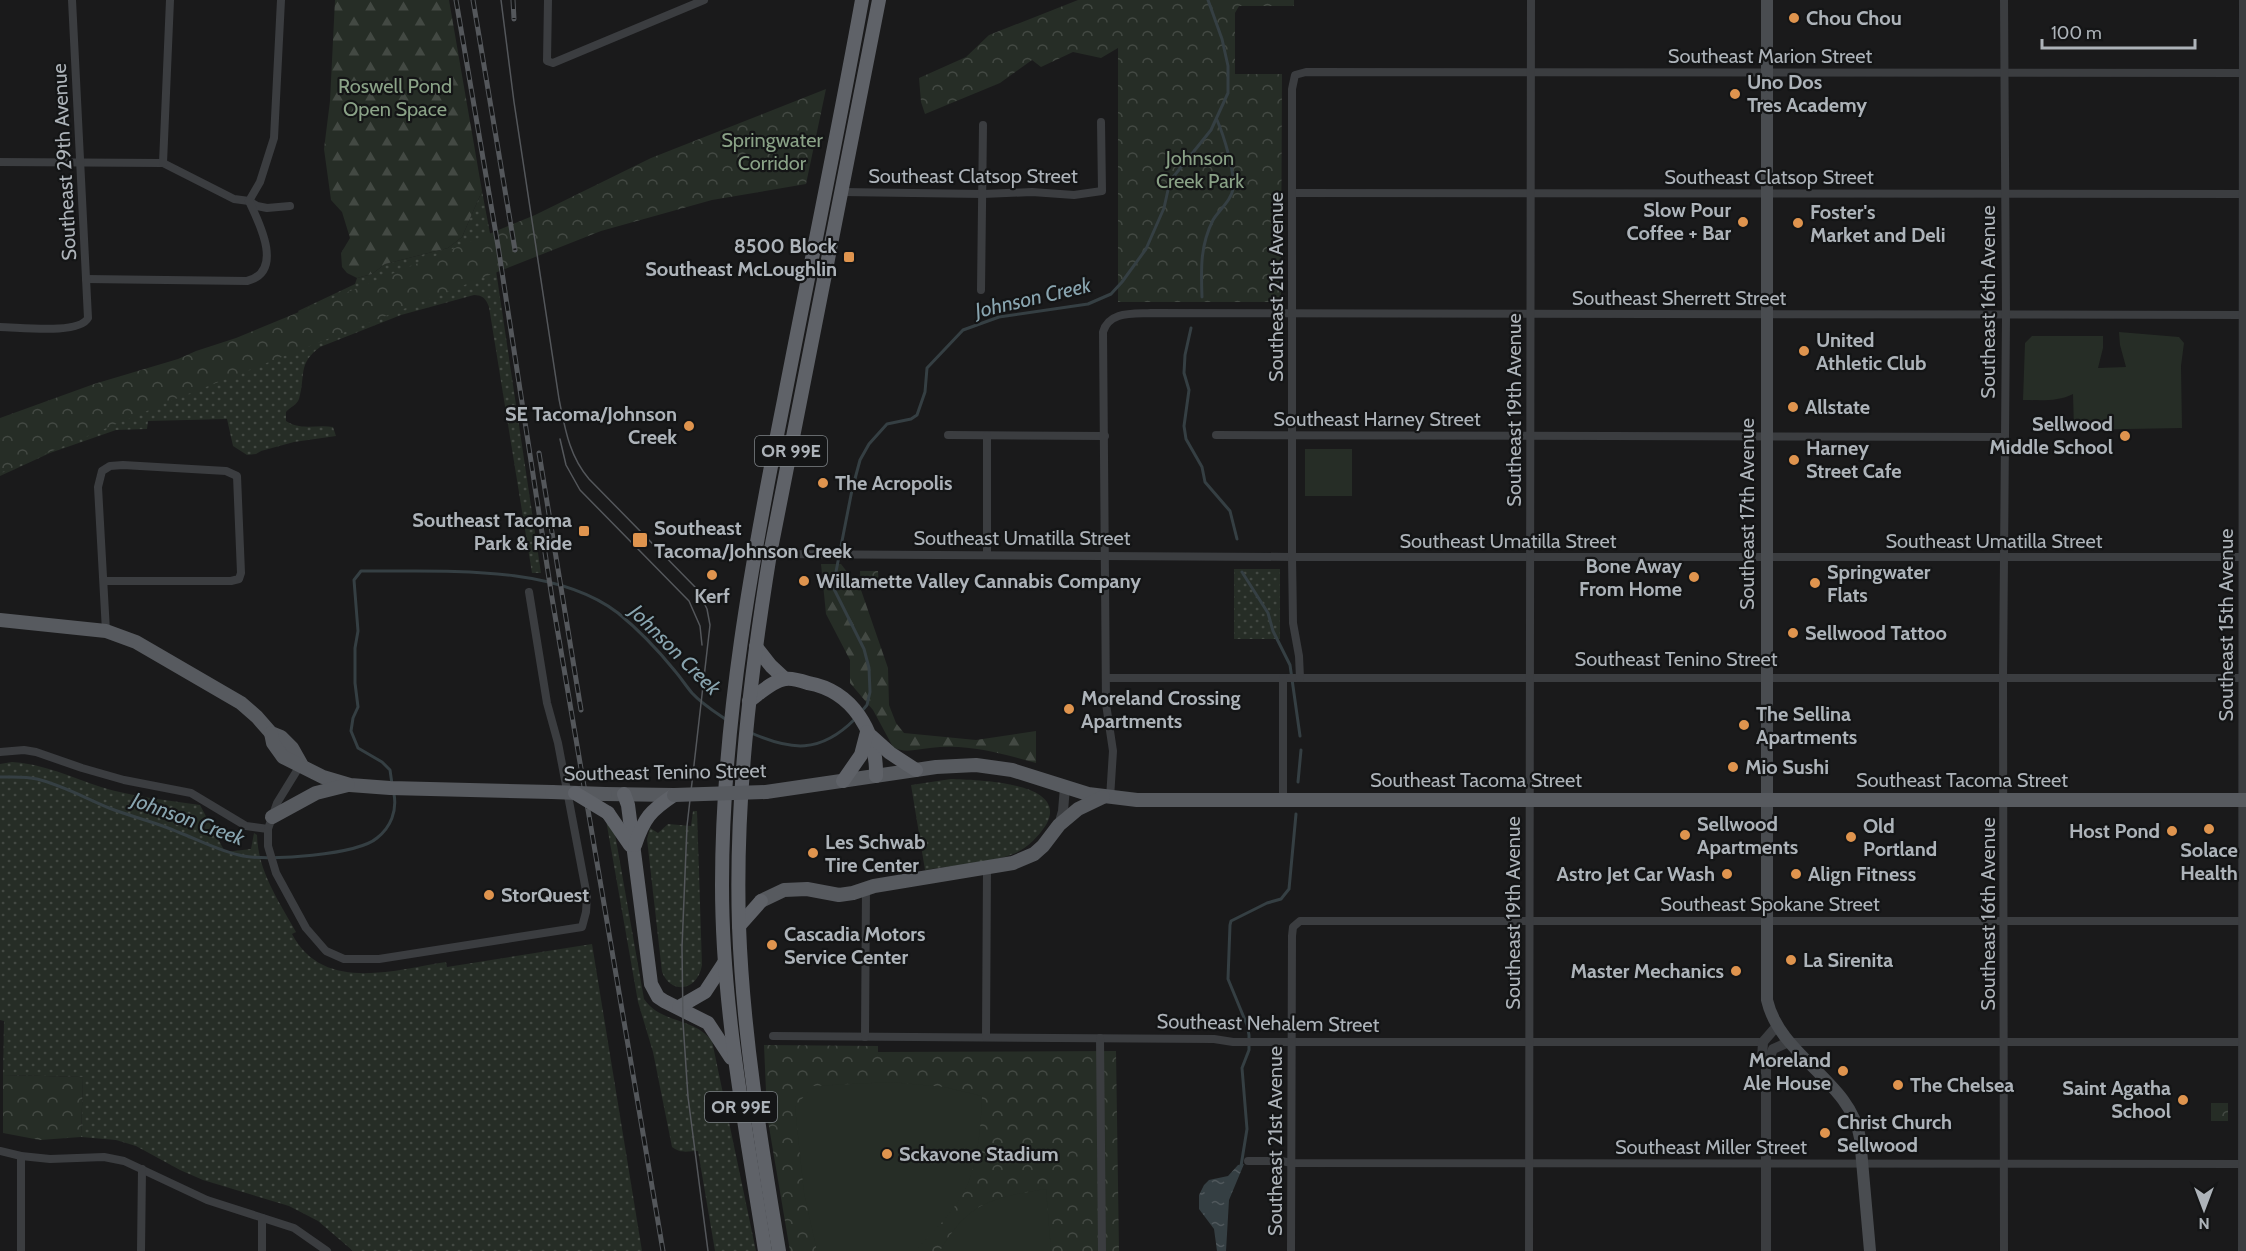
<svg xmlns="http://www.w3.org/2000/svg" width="2246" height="1251" font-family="Cabin,sans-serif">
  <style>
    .grass { fill: url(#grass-dots) }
    .forest { fill: url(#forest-firs) }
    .park { fill: url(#park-crowns) }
    .garden { fill: #262d26 }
    .water { fill: url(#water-ripples) }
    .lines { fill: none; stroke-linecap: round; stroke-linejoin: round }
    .stream { stroke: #353f43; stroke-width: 3 }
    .minor { stroke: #3b3d40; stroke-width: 8 }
    .tertiary { stroke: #3b3d40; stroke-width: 10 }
    .secondary { stroke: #494c50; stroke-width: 12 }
    .primary { stroke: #575a5f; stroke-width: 14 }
    .trunk { stroke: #5f6268; stroke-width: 14 }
    .tram { stroke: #54575b; stroke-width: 1.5 }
    .rail-casing { stroke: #54575b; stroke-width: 5 }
    .rail { stroke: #141516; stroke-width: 3; stroke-dasharray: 9; stroke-linecap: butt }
    .primary-bridge { stroke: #575a5f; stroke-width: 14 }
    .trunk-bridge { stroke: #5f6268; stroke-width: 14 }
    .poi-dot { fill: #df944e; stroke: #141516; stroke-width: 2 }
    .labels { text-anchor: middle; stroke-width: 4.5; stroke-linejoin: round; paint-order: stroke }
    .shield { fill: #141516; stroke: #7f8488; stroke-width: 1.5 }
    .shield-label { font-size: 18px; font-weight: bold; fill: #adb3b9 }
    .poi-label { font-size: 20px; font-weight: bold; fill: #adb3b9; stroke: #141516; text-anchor: start }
    .street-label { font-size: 20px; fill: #adb3b9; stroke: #141516 }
    .park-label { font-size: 20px; fill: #8aa287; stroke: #141516 }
    .water-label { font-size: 21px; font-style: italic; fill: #89a5b0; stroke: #141516 }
  </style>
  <defs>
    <pattern id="grass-dots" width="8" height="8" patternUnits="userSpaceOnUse" patternTransform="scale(1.5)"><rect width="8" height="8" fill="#262d26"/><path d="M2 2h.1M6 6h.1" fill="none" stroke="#434943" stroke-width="1.8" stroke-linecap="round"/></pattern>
    <pattern id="forest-firs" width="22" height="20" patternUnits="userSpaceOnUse" patternTransform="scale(1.5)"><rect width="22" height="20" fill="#262d26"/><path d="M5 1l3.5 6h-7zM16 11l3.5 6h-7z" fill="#434943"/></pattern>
    <pattern id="park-crowns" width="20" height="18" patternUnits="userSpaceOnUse" patternTransform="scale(1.5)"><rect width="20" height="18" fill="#262d26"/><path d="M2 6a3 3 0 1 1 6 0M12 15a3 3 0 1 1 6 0" fill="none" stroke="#434943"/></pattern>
    <pattern id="water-ripples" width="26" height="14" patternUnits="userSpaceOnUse" patternTransform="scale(1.5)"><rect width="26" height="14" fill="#353f43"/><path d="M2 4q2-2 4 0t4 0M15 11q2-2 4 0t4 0" fill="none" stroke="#50585c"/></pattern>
  </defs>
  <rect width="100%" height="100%" fill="#1a1a1b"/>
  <g class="grass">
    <polygon points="482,191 493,249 305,323 298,311 355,284 357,278 372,274 385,264 448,248 462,237"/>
    <path d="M494,257l47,316h-9l-43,-266c-3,-8 -6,-12 -15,-12l-73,20 -81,32c-23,17 -14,29 -21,52 -2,6 -9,8 -13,13v9c14,10 32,3 47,6l3,9 -42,6 -33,9 -5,3 -9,1 -14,-9 -6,-27 -79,2 -1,8 -31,1 -66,23 -50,23v-24z"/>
    <rect x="1234" y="569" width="46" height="70"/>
    <path d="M12,762c32,2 59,15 89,25 32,10 66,13 99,18l25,47 26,-3 3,-16 3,2c1,37 22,66 39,97l-4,2c31,59 102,36 154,28l1,5 145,-23 50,307h-289l-35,-30 -29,-15 -86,-26 -23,-10 -44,-24 -20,-6 -35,-3 2,-60 -80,-2 1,-54 -4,-1v-256z"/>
    <path d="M951,779c23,1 120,2 95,46 -7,11 -18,22 -30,28 -28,11 -62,12 -91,17l-14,-85z"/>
    <path d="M693,811h4l5,154c-4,25 -30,31 -40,7l-15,-133 3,-11 8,5 10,-9 23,2z"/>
    <path d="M606,820l9,14 29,165c17,25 50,18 68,42l44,210h-41l-17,-100c-10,0 -17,3 -26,-4l-19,-95 -15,-50z"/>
  </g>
  <g class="forest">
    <polygon points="335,0 449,0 482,191 462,237 448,248 385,264 372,274 357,278 347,273 342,267 341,253 350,238 342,212 331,200 324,149 330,101"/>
    <path d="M821,564h20l20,26 27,78 1,37 7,18 8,10 72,7 60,-9v32c-36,-10 -70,-20 -106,-15 -13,1 -25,6 -37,-1l-20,-37 -23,-27v-23l-24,-46z"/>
  </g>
  <g class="park">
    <polygon points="1078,0 1294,0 1294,6 1239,6 1235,13 1235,74 1282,74 1281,302 1118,302 1118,48 1101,58 1073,52 1041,67 1032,60 1000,83 925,114 921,102 919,78 966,57 989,35"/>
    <polygon points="826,89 806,184 712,200 601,231 173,400 0,473 0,418 94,384 178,359 196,351 236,338 535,215 651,158"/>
    <polygon points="860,571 878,571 879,590 861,590"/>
    <polygon points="764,1045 878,1046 878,1052 1116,1051 1119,1251 790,1251 767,1115"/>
    <polygon points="3,1075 83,1077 81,1137 40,1140 3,1133"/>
    <rect x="2211" y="1103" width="17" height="18"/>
  </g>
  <g class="garden">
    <path d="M2119,332l60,5 5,6 -3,23 1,62 -108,2 -1,-36c-15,8 -33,6 -50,6l2,-57 7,-7h71v12l-5,20 28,-1 -6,-22z"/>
    <rect x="1305" y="449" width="47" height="47"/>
    <path d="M891,1082l53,5 38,9c-1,27 -3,56 -12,82 -9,27 -36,53 -55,73h-98l-13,-58 -9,-86 18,-21z"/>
    <path d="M1046,1189l5,62h-111c29,-50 52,-53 106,-62z"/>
  </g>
  <polygon class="water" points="1244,1164 1229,1200 1226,1251 1217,1251 1214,1229 1199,1209 1199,1195 1204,1185 1209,1180 1228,1176 1238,1165"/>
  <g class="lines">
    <g class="stream">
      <path d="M1202,297c-1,-28 -2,-51 11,-77 6,-10 19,-20 20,-32 2,-16 -9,-52 -16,-68"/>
      <polyline points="1191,328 1185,355 1184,373 1189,390 1184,426 1186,439 1202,467 1205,482 1230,511 1237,539"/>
      <polyline points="1242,572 1268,613 1273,631 1290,665 1300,736"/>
      <polyline points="861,712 867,705 870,692 869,668 864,649 833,587 852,490 860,460 869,444 887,424 911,419 917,415 925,392 927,368 963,330 999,317 1088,304 1111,294 1122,282 1146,249 1164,208 1170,181 1211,130 1228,93 1228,66 1222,39 1208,0"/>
      <path d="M749,732c42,19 71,22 106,-13"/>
      <path d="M0,777c12,0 25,-1 37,2 25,6 48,19 72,29 23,9 47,14 69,24 21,8 43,20 65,24 26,5 114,-1 134,-18 14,-11 20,-27 17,-44"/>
      <polyline points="1298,782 1301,750"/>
      <path d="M392,784l-2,-14 -8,-8 -24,-14 -7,-17 2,-13 5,-11 -3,-24v-35l3,-17 -4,-51 7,-9c78,1 192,-8 257,42 21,17 40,37 57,58 6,7 11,15 17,22 10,11 23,19 36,28"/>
      <polyline points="1241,1166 1247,1129 1242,1068 1249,1050 1249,1035 1247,1025 1228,979 1230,925 1231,921 1267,903 1281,899 1289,889 1296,814"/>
    </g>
    <g class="minor">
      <polyline points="548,0 547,61 553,63 704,0"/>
      <polyline points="0,162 163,163 234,199 249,201 257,206 267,208 290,206"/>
      <polyline points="163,163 170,0"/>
      <polyline points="842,192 983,194 1032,192 1074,195 1102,191 1101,122"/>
      <polyline points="1293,193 2246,194"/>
      <polyline points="249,201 260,182 274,138 281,0"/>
      <path d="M86,279l161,2c37,-9 13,-57 2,-80"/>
      <polyline points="981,290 983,125"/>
      <path d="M0,327c19,0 79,8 88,-9l-16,-318"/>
      <polyline points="948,435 1105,436"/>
      <polyline points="1216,435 2005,437"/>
      <polyline points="987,436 987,554"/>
      <polyline points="770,554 1292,557 2246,557"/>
      <polyline points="105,581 231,581 239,579 241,573 237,476 226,471 123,465 110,466 102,471 98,487 106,631"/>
      <polyline points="1106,678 2246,678"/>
      <polyline points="1283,678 1283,799"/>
      <polyline points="1300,678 1299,656 1293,623 1292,557 1292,89 1295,75 1306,72 2246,73"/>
      <polyline points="0,752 24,750 36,752 82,768 124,780 191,793 246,826 268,829"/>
      <polyline points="301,764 277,803 268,829 268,846 276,873 306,928 326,951 344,959 379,959 582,927 586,912 587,896 558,743 547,703 529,592"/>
      <path d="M1110,798l3,-47 -7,-47 -3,-372c6,-21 30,-18 48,-19l1095,2"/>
      <polyline points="773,1036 1214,1039 1233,1042 1763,1042"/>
      <polyline points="865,1037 866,889"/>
      <polyline points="986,1037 987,869"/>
      <polyline points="1100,1038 1102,1251"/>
      <polyline points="1789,1042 2246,1042"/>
      <polyline points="0,1151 21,1156 50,1159 104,1157 124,1161 207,1200 294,1228 327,1251"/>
      <polyline points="1248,1161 1281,1161 1292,1163 2246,1164"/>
      <polyline points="21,1251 21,1156"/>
      <polyline points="141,1251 142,1169"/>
      <polyline points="262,1251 262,1218"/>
      <polyline points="1291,1251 1292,936 1293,927 1300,921 2246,921"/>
      <polyline points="1529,1251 1531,0"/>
      <polyline points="2004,1251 2003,678 2006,316 2004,0"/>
      <polyline points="2242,1251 2243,0"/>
    </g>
    <g class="tertiary">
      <polyline points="1059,825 1063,811 1065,787"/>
      <polyline points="1766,1067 1773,1049 1789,1042"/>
      <polyline points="1766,1251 1766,1067 1762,1059 1763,1042 1776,1027"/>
    </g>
    <path class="secondary" d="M1767,0v1000c13,57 84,81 93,138l10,113"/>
    <g class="primary">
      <polyline points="0,620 106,631 136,642 241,703 257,717 271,733 281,737 292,748 301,764"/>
      <polyline points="271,733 273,743 283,757 323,777 350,785 390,788 552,792"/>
      <polyline points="766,792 936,767 976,765 1012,770 1088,794 1137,800 2246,800"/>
      <polyline points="605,794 674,795"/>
      <polyline points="272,817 316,793 348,785"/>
      <polyline points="761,901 784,890 807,889 839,895 853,893 874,886 1013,863 1034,854 1043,846 1059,825 1078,809 1103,797"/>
    </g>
    <g class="trunk">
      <polyline points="756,647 771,666 785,679"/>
      <path d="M749,701c10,-7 23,-20 36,-22 7,-1 17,2 23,4 45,8 69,49 68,93"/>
      <polyline points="871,736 890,753 916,770"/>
      <polyline points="843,781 861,755 867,732"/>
      <polyline points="624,794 628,805 651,984 658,997 664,1001 708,1023 731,1058"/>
      <polyline points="608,813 630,845"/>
      <path d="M635,845c9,-27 15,-34 39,-50"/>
      <polyline points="739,926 761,901"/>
      <polyline points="679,1007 705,992 724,963"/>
      <path d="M765,1251c-19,-122 -43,-242 -43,-366 0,-164 30,-325 62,-485 26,-134 54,-267 78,-400"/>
      <path d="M779,1251c-18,-108 -36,-215 -40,-325 -4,-125 11,-249 31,-372l109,-554"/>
    </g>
    <g class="tram">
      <path d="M501,0l13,102 45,297c6,29 10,57 30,80l108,110 10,20 3,16 -23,201 -5,121 1,75 5,75 20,154"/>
      <polyline points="560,439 566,465 580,490 689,601 700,626 702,645"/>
    </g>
    <defs>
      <g id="rail">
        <polyline points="456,0 498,246 552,598 663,1251"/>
        <polyline points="473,0 515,250"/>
        <polyline points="513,0 514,19"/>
        <polyline points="539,453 581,710"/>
      </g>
    </defs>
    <use href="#rail" class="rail-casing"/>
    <use href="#rail" class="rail"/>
    <g class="primary-bridge">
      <polyline points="552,792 605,794"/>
      <polyline points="674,795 766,792"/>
    </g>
    <polyline class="trunk-bridge" points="575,793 608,813"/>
  </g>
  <g class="poi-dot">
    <circle cx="1794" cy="18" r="6"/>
    <circle cx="1735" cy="94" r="6"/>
    <circle cx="1743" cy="222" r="6"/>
    <circle cx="1798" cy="223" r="6"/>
    <rect x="843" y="251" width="12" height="12" rx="3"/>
    <circle cx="1804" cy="351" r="6"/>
    <circle cx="1793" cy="407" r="6"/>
    <circle cx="689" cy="426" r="6"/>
    <circle cx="2125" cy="436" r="6"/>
    <circle cx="1794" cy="460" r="6"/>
    <circle cx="823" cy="483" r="6"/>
    <rect x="578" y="525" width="12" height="12" rx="3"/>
    <rect x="632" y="532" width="16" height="16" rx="3"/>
    <circle cx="712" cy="575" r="6"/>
    <circle cx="1694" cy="577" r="6"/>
    <circle cx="804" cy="581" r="6"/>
    <circle cx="1815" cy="583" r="6"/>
    <circle cx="1793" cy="633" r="6"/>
    <circle cx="1069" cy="709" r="6"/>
    <circle cx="1744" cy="725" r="6"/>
    <circle cx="1733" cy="767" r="6"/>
    <circle cx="2209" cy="829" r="6"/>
    <circle cx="2172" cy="831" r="6"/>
    <circle cx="1685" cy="835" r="6"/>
    <circle cx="1851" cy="837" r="6"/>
    <circle cx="813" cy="853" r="6"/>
    <circle cx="1727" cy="874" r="6"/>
    <circle cx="1796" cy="874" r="6"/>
    <circle cx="489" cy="895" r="6"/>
    <circle cx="772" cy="945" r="6"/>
    <circle cx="1791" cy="960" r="6"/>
    <circle cx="1736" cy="971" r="6"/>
    <circle cx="1843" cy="1071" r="6"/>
    <circle cx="1898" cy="1085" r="6"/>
    <circle cx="2183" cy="1100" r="6"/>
    <circle cx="1825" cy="1133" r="6"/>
    <circle cx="887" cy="1154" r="6"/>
  </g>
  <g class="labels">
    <g class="shield">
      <rect x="755" y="436" width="72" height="30" rx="4.5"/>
      <rect x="705" y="1092" width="72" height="30" rx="4.5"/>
    </g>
    <g class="shield-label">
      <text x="791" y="457">OR 99E</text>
      <text x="741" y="1113">OR 99E</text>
    </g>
    <g class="poi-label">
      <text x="1806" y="25">Chou Chou</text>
      <text x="1747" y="89">Uno Dos<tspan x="1747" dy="23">Tres Academy</tspan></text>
      <text x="1731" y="217" text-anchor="end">Slow Pour<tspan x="1731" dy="23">Coffee + Bar</tspan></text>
      <text x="1810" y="219">Foster's<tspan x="1810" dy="23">Market and Deli</tspan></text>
      <text x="837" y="253" text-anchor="end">8500 Block<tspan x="837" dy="23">Southeast McLoughlin</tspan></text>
      <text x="1816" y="347">United<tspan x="1816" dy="23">Athletic Club</tspan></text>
      <text x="1805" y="414">Allstate</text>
      <text x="677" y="421" text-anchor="end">SE Tacoma/Johnson<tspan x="677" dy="23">Creek</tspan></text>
      <text x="2113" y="431" text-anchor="end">Sellwood<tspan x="2113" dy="23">Middle School</tspan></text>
      <text x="1806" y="455">Harney<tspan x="1806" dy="23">Street Cafe</tspan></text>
      <text x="835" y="490">The Acropolis</text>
      <text x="572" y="527" text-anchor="end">Southeast Tacoma<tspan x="572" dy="23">Park &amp; Ride</tspan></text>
      <text x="654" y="535">Southeast<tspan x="654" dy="23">Tacoma/Johnson Creek</tspan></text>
      <text x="1682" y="573" text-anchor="end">Bone Away<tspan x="1682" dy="23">From Home</tspan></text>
      <text x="1827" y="579">Springwater<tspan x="1827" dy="23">Flats</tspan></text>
      <text x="816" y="588">Willamette Valley Cannabis Company</text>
      <text x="712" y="603" text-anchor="middle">Kerf</text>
      <text x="1805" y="640">Sellwood Tattoo</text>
      <text x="1081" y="705">Moreland Crossing<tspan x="1081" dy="23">Apartments</tspan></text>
      <text x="1756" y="721">The Sellina<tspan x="1756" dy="23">Apartments</tspan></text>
      <text x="1745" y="774">Mio Sushi</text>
      <text x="1697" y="831">Sellwood<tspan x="1697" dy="23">Apartments</tspan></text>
      <text x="1863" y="833">Old<tspan x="1863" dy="23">Portland</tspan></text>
      <text x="2160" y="838" text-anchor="end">Host Pond</text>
      <text x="825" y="849">Les Schwab<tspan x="825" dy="23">Tire Center</tspan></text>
      <text x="2209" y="857" text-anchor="middle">Solace<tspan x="2209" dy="23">Health</tspan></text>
      <text x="1715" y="881" text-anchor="end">Astro Jet Car Wash</text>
      <text x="1808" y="881">Align Fitness</text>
      <text x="501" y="902">StorQuest</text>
      <text x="784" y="941">Cascadia Motors<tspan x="784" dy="23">Service Center</tspan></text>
      <text x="1803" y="967">La Sirenita</text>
      <text x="1724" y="978" text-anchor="end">Master Mechanics</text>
      <text x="1831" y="1067" text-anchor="end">Moreland<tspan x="1831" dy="23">Ale House</tspan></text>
      <text x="1910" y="1092">The Chelsea</text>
      <text x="2171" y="1095" text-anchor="end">Saint Agatha<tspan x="2171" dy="23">School</tspan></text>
      <text x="1837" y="1129">Christ Church<tspan x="1837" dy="23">Sellwood</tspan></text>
      <text x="899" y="1161">Sckavone Stadium</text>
    </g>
    <g class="street-label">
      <text x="1770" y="63">Southeast Marion Street</text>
      <text transform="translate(64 162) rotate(-93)" y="7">Southeast 29th Avenue</text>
      <text x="973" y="183">Southeast Clatsop Street</text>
      <text x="1769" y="184">Southeast Clatsop Street</text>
      <text transform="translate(1276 287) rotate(-90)" y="7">Southeast 21st Avenue</text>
      <text x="1679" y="305">Southeast Sherrett Street</text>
      <text transform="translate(1988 302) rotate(-90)" y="7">Southeast 16th Avenue</text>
      <text transform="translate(1514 410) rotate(-90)" y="7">Southeast 19th Avenue</text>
      <text x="1377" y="426">Southeast Harney Street</text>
      <text transform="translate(1747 514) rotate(-90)" y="7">Southeast 17th Avenue</text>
      <text x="1022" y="545">Southeast Umatilla Street</text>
      <text x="1508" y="548">Southeast Umatilla Street</text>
      <text x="1994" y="548">Southeast Umatilla Street</text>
      <text transform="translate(2226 625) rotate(-90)" y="7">Southeast 15th Avenue</text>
      <text x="1676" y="666">Southeast Tenino Street</text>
      <text transform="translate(665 772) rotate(-1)" y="7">Southeast Tenino Street</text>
      <text x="1476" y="787">Southeast Tacoma Street</text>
      <text x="1962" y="787">Southeast Tacoma Street</text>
      <text x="1770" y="911">Southeast Spokane Street</text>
      <text transform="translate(1513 913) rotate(-90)" y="7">Southeast 19th Avenue</text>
      <text transform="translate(1988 914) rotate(-90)" y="7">Southeast 16th Avenue</text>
      <text transform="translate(1268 1023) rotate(1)" y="7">Southeast Nehalem Street</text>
      <text transform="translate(1275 1141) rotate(-90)" y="7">Southeast 21st Avenue</text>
      <text x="1711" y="1154">Southeast Miller Street</text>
    </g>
    <g class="park-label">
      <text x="395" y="93">Roswell Pond<tspan x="395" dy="23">Open Space</tspan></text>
      <text x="772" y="147">Springwater<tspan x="772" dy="23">Corridor</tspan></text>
      <text x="1200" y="165">Johnson<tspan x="1200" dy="23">Creek Park</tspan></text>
    </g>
    <g class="water-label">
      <text transform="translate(1033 298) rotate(-13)" y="7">Johnson Creek</text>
      <text transform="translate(675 650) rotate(45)" y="7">Johnson Creek</text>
      <text transform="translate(188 819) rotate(20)" y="7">Johnson Creek</text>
    </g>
  </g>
  <g transform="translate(2204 1209) rotate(180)" stroke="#141516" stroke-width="4.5" paint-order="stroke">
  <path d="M0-4.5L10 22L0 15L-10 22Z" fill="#adb3b9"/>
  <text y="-9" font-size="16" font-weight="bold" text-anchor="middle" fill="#adb3b9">N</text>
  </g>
  <path d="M2042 39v9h153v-9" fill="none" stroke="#adb3b9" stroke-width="3"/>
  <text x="2051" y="39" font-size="18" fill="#adb3b9" stroke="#141516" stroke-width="4.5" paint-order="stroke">100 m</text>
</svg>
